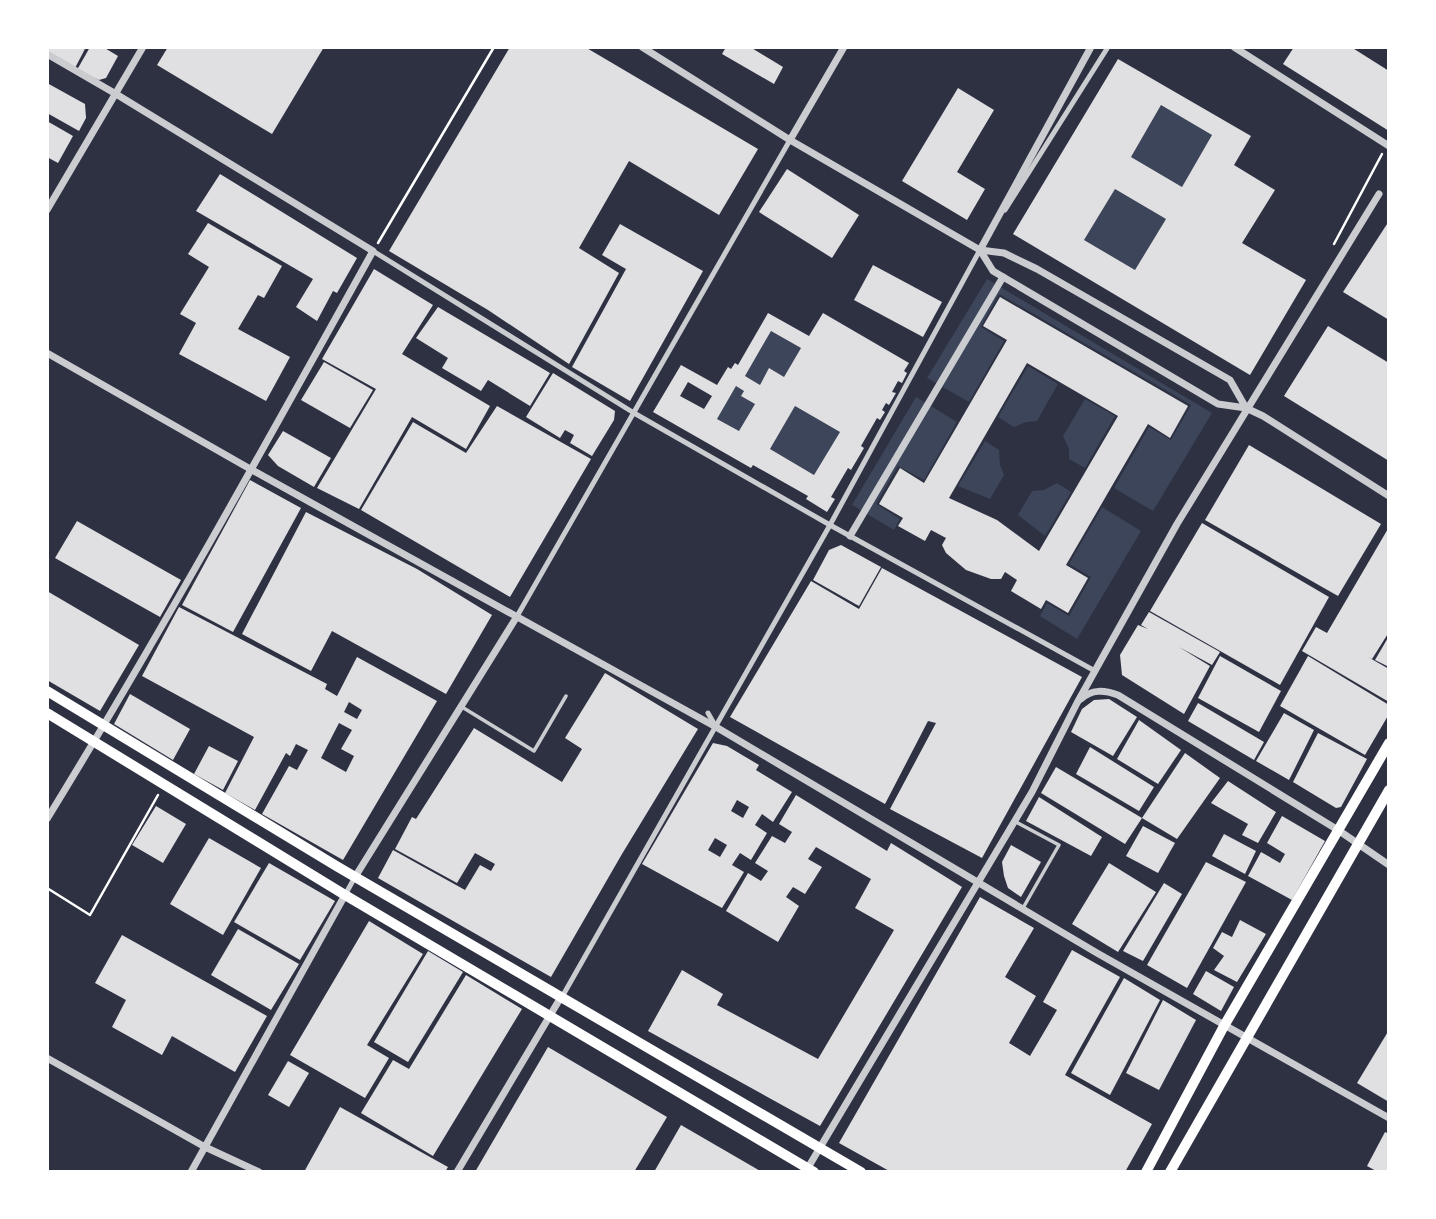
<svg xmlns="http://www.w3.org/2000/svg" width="1436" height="1219" font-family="Literata,serif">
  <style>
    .green { fill: #3c4559 }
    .building { fill: #e0e0e3; fill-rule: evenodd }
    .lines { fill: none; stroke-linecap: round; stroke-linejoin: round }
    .path { stroke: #fff; stroke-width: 2.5 }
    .service { stroke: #caccd0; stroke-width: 3.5 }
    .pedestrian { stroke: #caccd0; stroke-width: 5 }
    .minor { stroke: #caccd0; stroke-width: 7 }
    .secondary { stroke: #fff; stroke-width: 10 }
    .primary { stroke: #fff; stroke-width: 10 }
  </style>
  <rect width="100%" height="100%" fill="#2d3142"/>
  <g class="green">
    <polygon points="1161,105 1212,135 1182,187 1131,157"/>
    <polygon points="1115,189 1166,219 1135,270 1084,240"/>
    <polygon points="987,279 1212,413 1153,511 1114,488 1149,427 1171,440 1191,405 999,294 981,327 1004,341 969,402 927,378"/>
    <polygon points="771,331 801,348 784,377 769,369 760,385 745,376"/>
    <polygon points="1028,366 1058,384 1037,421 1026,422 1014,427 998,417"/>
    <polygon points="736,386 744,391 741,396 755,404 739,431 717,419"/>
    <polygon points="916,397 957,422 924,480 898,466 876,504 900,519 894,530 852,505"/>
    <polygon points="1085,399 1115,416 1085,468 1069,459 1069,449 1063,436"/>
    <polygon points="795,406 840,432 814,475 770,449"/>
    <polygon points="985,441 999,450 1000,465 1004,475 990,499 958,486"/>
    <polygon points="1057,483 1071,492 1045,536 1018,515 1032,491 1044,490"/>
    <polygon points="1102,507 1141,531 1077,639 1040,616 1047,603 1069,616 1091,577 1069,564"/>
  </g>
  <g class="building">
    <polygon points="47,47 86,47 75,68 47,53"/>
    <polygon points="90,47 103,47 118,56 106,78 99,80 77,70"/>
    <polygon points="168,47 324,47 272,134 157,65"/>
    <polygon points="510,47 585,47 758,149 719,215 629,161 579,248 619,273 569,364 488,310 389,251"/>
    <polygon points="726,47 750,47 783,67 774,84 722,54"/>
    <polygon points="1294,47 1351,47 1389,71 1389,131 1283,64"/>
    <path d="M1118,59l133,77 -17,29 41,25 -33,53 64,37 -56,95 -237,-141zM1161,105l51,30 -30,52 -51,-30zM1115,189l51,30 -31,51 -51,-30z"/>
    <polygon points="47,83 85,104 86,118 79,131 47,113"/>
    <polygon points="958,88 994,110 957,172 985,189 967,220 902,181"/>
    <polygon points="47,121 73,136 58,163 47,157"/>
    <polygon points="787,169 859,215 832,258 759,212"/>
    <polygon points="220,174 357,258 337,293 333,291 317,321 296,307 313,279 196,211"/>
    <polygon points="1389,221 1389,320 1343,292"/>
    <polygon points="208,223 282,266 264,298 258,295 238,329 290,357 266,401 179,354 196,323 180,314 209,267 188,254"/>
    <polygon points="620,224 703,271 630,401 572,367 626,269 602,255"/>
    <polygon points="873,265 942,302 923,337 854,300"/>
    <polygon points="374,269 433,305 402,354 490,406 466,449 412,417 359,509 317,488 376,389 322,359"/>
    <path d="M1000,297l188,109 -18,32 -22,-14 -82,141 22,13 -20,35 -22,-13 -5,9 -30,-18 6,-11 -12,-8 -4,7h-10l-25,-9 -20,-17 -4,-8 4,-7 -15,-8 -6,11 -27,-15 5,-8 -24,-14 21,-36 24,15 83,-143 -24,-14zM1027,363l91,53 -79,135 -42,-31 -48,-22z"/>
    <polygon points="438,307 550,373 530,406 488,380 481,391 442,368 448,358 416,338"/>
    <path d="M768,313l41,23 14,-23 86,50 -5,8 3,2 -5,10 -4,-2 -6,11 4,1 -7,12 -3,-2 -4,7 3,2 -5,8 -3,-2 -16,28 3,2 -13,22 -3,-2 -17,29 4,2 -8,13 -21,-13 2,-3 -55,-31 -2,3 -98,-56 28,-47 36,20 11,-18 3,2 4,-6 3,2zM771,331l30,17 -17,29 -15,-9 -9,17 -15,-9zM688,382l24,14 -8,13 -24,-13zM736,386l8,5 -3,5 14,8 -16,27 -22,-12zM795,406l45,26 -26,43 -44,-26z"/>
    <polygon points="1328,326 1389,363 1389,461 1284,396"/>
    <polygon points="324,362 373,390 350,428 301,400"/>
    <polygon points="553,373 615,411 614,420 592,456 570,443 574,435 565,430 560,438 526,417"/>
    <polygon points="497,406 591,459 510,597 361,510 413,422 466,453"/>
    <polygon points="283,431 331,458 314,487 278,466 268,455"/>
    <polygon points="1249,445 1381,524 1338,596 1205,520"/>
    <polygon points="250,480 301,508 233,632 182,605"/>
    <polygon points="306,512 417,569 492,615 446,694 332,631 311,671 242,634"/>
    <polygon points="77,521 181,580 160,617 55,558"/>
    <polygon points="1202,523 1329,597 1280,685 1150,611"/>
    <polygon points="1389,527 1389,632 1372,659 1368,657 1389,669 1389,702 1302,651 1316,627 1327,633"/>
    <polygon points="841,545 881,567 859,606 813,580 829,550"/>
    <polygon points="882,568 1082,677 982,858 890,809 936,723 928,721 885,804 730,717 811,581 859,609"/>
    <polygon points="47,591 139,645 100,711 47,680"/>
    <path d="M179,607l148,77 -2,5 12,7 20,-39 80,44 -94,159 -81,-46 27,-48 8,4 11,-20 -12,-6 -6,12 -4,-3 -31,57 -30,-17 29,-56 -112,-61zM349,702l13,8 -5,9 -13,-7zM339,723l13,7 -11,19 13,7 -8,16 -25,-14z"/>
    <polygon points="1149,612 1220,652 1212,665 1179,647 1210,666 1184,714 1122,675 1120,655 1138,625 1148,629 1141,625"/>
    <polygon points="1389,636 1389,667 1375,660"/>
    <polygon points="1220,656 1281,691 1259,732 1198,698"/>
    <polygon points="1308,656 1389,705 1389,714 1365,755 1280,706"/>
    <polygon points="605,673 698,729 622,854 551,977 378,878 393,850 465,890 480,865 491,871 495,864 475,853 457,883 395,849 412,817 416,819 474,728 562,782 582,749 565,738"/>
    <polygon points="130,694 190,729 173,760 114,724"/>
    <polygon points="1109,699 1137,717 1113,756 1071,732 1082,709 1094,700"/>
    <polygon points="1198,703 1264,742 1254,760 1188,721"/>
    <polygon points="1284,713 1314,730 1289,780 1256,761"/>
    <polygon points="1139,720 1181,750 1158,784 1117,759"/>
    <polygon points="1318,733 1367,759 1341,807 1336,808 1293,782"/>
    <path d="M713,743l14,3 32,19 -3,5 36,22 -19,30 -11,-8 -7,11 12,8 -16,27 -11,-7 -8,12 12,7 -22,36 -80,-44zM737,800l12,7 -6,11 -12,-7zM715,838l12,7 -7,12 -12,-7z"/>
    <polygon points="209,746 238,761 223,790 194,774"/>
    <polygon points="1090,747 1154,787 1139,811 1076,774"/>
    <polygon points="1185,753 1220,778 1177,839 1142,818 1125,844 1041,793 1056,767 1142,818"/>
    <polygon points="1228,781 1276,812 1258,843 1242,835 1248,824 1211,803"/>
    <polygon points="796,795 887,851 891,843 962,887 820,1126 648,1031 682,970 723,994 717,1005 818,1059 894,930 855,908 871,879 816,847 808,859 822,867 805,894 793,887 786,897 799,906 778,942 726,911 748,873 761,881 768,871 755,863 772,836 785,843 792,832 779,824"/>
    <polygon points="1039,797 1102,837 1091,856 1026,821"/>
    <polygon points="156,806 186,824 163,863 132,845"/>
    <polygon points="1282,816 1325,841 1292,900 1248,876 1261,852 1280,863 1285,854 1267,843"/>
    <polygon points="1143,826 1175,843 1158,873 1126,856"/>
    <polygon points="1224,834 1256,851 1245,874 1212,856"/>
    <polygon points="209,838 261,868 223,935 170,904"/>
    <polygon points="1011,845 1041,862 1021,897 1008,888 1004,876 1002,862"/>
    <polygon points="1206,862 1246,882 1187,988 1147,965"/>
    <polygon points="269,863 335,901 300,960 234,922"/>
    <polygon points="1109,863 1156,892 1118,952 1072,924"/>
    <polygon points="1164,883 1182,894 1143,961 1123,951"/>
    <polygon points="980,897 1034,928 1005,977 1036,996 1009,1043 1030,1056 1057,1010 1043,1002 1072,950 1120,977 1065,1075 1152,1124 1125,1172 891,1172 839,1143"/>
    <polygon points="1240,920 1266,934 1237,982 1214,970 1224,956 1213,948 1222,932 1232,937"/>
    <polygon points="369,921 423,954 367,1045 389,1058 365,1098 290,1055"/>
    <polygon points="238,929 299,964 271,1010 211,975"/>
    <polygon points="122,935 267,1016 235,1072 172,1036 162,1055 112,1027 126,1000 95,983"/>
    <polygon points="428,951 463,972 408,1062 374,1042"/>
    <polygon points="1206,971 1234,987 1221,1011 1193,994"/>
    <polygon points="466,975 522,1009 433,1156 361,1113 393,1060 409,1069"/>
    <polygon points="1124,978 1160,1000 1110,1095 1071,1073"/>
    <polygon points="1163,1000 1196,1020 1159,1090 1126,1073"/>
    <polygon points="1389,1030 1389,1102 1357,1083"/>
    <polygon points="548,1047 667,1117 634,1172 475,1172"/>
    <polygon points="288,1061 309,1073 289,1107 268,1095"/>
    <polygon points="340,1107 448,1167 445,1172 304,1172"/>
    <polygon points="681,1125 762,1172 654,1172"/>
    <polygon points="1385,1132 1389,1134 1389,1172 1378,1172 1367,1166"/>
  </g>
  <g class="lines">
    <g class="path">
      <polyline points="378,243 494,47"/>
      <polyline points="1334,244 1382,154"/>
      <polyline points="47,888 90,915 158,795"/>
    </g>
    <g class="service">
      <polyline points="462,707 534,751 566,696"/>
      <polyline points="1016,822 1059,845 1023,908"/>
    </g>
    <g class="pedestrian">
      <polyline points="1005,210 1108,47"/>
      <polyline points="373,251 634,413 830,525 1095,671"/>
      <polyline points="516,618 790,140"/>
      <polyline points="708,713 716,727"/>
      <polyline points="345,895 355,877"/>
      <polyline points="562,997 830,525 981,248"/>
    </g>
    <g class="minor">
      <polyline points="642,47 790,140 973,246 980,250 1004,253 1037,269 1230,380 1246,408"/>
      <polyline points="1234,47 1389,146"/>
      <path d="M47,54l69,40 257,157c-106,191 -212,382 -326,568"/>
      <polyline points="790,140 844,47"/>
      <polyline points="47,210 143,47"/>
      <polyline points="980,250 993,271 1218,404 1246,408 1263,416 1389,496"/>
      <polyline points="980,250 1091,47"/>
      <polyline points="47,353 252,470 716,727 1097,953 1389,1118"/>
      <polyline points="850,536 1003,277"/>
      <path d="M1081,699c11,-10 23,-9 37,-4l220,135 51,35"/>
      <polyline points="355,877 516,618"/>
      <polyline points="47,1058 205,1147 259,1172"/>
      <polyline points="806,1171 1032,792 1077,703 1177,524 1379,194"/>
      <polyline points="191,1172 345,895"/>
      <polyline points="457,1172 561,997"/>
    </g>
    <g class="secondary">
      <polyline points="1146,1172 1224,1026 1389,743"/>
      <polyline points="1170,1172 1389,790"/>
    </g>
    <g class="primary">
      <polyline points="47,691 338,867 861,1172"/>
      <polyline points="47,713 345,895 814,1172"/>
    </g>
  </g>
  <rect width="1436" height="1219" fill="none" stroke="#ffffff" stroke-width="98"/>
</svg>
